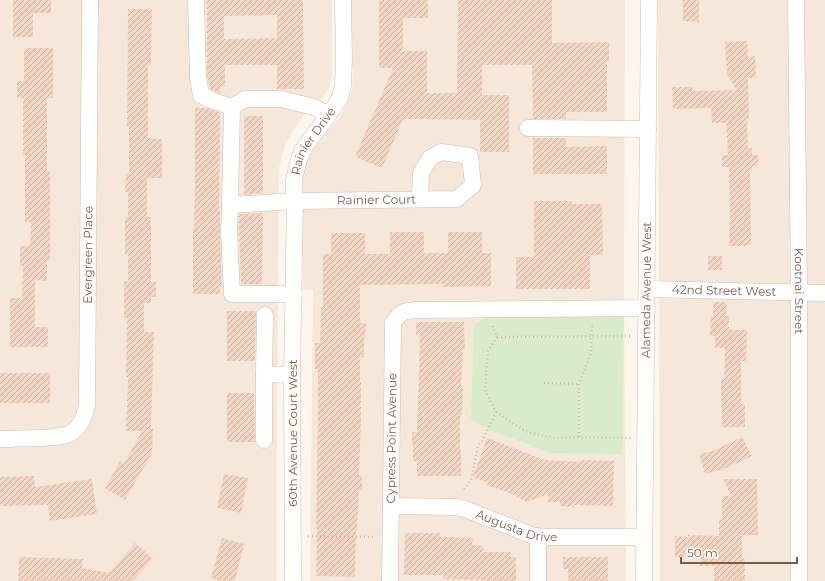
<svg xmlns="http://www.w3.org/2000/svg" width="825" height="581" font-family="Montserrat,sans-serif">
  <style>
    .residential { fill: #f5e8da }
    .green { fill: #d8ecc9 }
    .building { fill: url(#building-hatch); fill-rule: evenodd }
    .lines { fill: none; stroke-linecap: round; stroke-linejoin: round }
    .minor-casing { stroke: #d1beb0; stroke-width: 17 }
    .path { stroke: #d9b8a5; stroke-width: 2.5; stroke-dasharray: 1 3; stroke-linecap: butt }
    .minor { stroke: #fff; stroke-width: 16 }
    .labels { text-anchor: middle; stroke-width: 3; stroke-linejoin: round; paint-order: stroke }
    .street-label { font-size: 12px; fill: #7a5c4d; stroke: #fffaf3 }
  </style>
  <defs>
    <pattern id="building-hatch" width="6" height="6" patternUnits="userSpaceOnUse"><rect width="6" height="6" fill="#f3d5c3"/><path d="M-1 1l2-2M0 6l6-6M5 7l2-2" fill="none" stroke="#cab0a1"/></pattern>
  </defs>
  <rect width="100%" height="100%" fill="#fdf6ec"/>
  <g class="residential">
    <polygon points="0,0 332,0 332,77 330,85 326,93 321,100 314,107 306,112 292,132 286,143 282,156 279,168 277,455 277,581 0,581"/>
    <polygon points="351,0 625,0 624,291 626,581 310,581 313,290 303,290 303,162 326,132 336,122 343,112 348,101 352,90 353,79"/>
    <polygon points="658,0 825,0 825,581 660,581"/>
  </g>
  <polygon class="green" points="596,315 624,315 622,454 552,453 490,430 471,419 474,324 487,318"/>
  <g class="building">
    <polygon points="13,0 51,0 51,13 33,13 33,37 13,37"/>
    <path d="M207,0h96l1,89h-27v-24h-52v22h-5v6l-10,-4 -3,-12zM277,15v23l-53,1v-23z"/>
    <polygon points="379,0 428,0 428,18 403,18 403,51 427,51 427,93 457,93 458,0 552,0 552,43 609,42 609,62 607,62 607,112 566,112 566,119 533,119 532,65 482,65 482,95 509,95 509,152 480,152 480,120 403,119 382,168 355,157 393,68 379,68"/>
    <polygon points="683,0 699,0 699,22 683,21"/>
    <polygon points="128,9 152,9 151,65 148,65 148,138 162,139 162,178 147,178 147,217 151,217 151,282 156,282 156,297 151,297 151,303 144,303 144,332 154,332 151,429 153,429 152,453 125,500 105,488 120,461 124,463 142,431 126,431 128,377 126,377 127,318 124,318 124,281 128,281 128,254 125,254 125,217 128,217 128,192 125,192 126,174 129,174 129,127 127,127"/>
    <polygon points="747,41 748,57 755,56 756,78 748,78 749,118 747,118 748,148 752,148 752,155 758,155 758,166 752,166 752,170 750,170 751,245 746,245 746,246 729,246 730,214 729,167 722,167 722,155 728,155 726,123 712,123 711,108 673,109 672,87 692,87 692,91 737,90 727,75 725,42"/>
    <polygon points="24,48 53,48 53,98 47,98 47,171 50,171 50,261 47,261 47,281 35,280 35,327 48,327 48,347 10,347 10,298 22,298 23,266 20,266 20,246 30,246 31,222 25,222 25,155 23,155 23,98 17,98 17,81 24,81"/>
    <polygon points="195,108 207,108 220,113 219,210 220,210 220,232 222,287 220,287 220,294 193,294 193,227 194,227 195,183"/>
    <polygon points="244,116 263,116 263,193 244,195"/>
    <polygon points="533,138 566,138 566,147 607,146 607,174 533,174"/>
    <polygon points="534,201 572,201 572,204 602,204 603,255 590,255 590,289 516,289 516,257 534,257"/>
    <polygon points="263,213 262,284 241,284 239,232 239,214"/>
    <polygon points="390,232 424,232 424,253 448,253 448,232 482,232 482,253 491,253 491,286 442,287 442,284 360,285 360,323 366,323 365,337 364,337 364,357 360,357 360,382 361,382 361,421 359,475 362,475 362,490 359,490 357,531 356,531 355,577 316,576 317,529 316,529 318,414 318,369 315,369 315,343 320,343 321,307 323,307 323,254 331,254 331,233 365,233 365,254 390,254"/>
    <rect x="708" y="256" width="14" height="14"/>
    <polygon points="713,302 727,302 726,316 729,316 729,330 747,330 746,361 741,361 741,404 745,404 745,427 722,427 721,384 721,380 724,380 725,348 715,348 715,336 710,336 711,316 713,316"/>
    <polygon points="227,311 256,311 255,361 227,361"/>
    <polygon points="416,322 464,322 465,350 463,350 461,386 463,386 462,415 460,415 460,449 461,449 461,476 417,476 417,461 413,461 413,444 412,444 412,432 417,432 420,335 416,335"/>
    <rect x="0" y="373" width="50" height="30"/>
    <polygon points="227,393 254,393 255,442 227,442"/>
    <polygon points="742,437 752,456 720,471 719,470 705,474 699,454 713,451"/>
    <polygon points="487,438 545,460 582,462 582,460 614,461 613,506 574,505 574,507 560,506 560,502 548,502 548,494 527,502 517,497 517,496 487,485 488,483 473,477"/>
    <polygon points="224,474 248,478 241,513 217,508"/>
    <polygon points="34,476 35,487 92,479 97,514 50,521 48,505 0,506 0,477"/>
    <polygon points="723,479 757,479 758,535 742,535 742,559 745,559 745,581 714,581 714,566 700,566 701,557 685,558 685,557 675,557 675,536 688,537 688,535 719,536 719,520 722,520 722,496 731,496"/>
    <polygon points="405,533 440,533 440,537 473,538 472,545 483,546 483,552 511,552 511,557 516,557 516,581 484,581 484,580 443,579 443,575 404,575"/>
    <polygon points="222,538 244,544 235,581 221,581 211,578"/>
    <polygon points="135,543 153,559 133,581 18,581 19,557 83,559 82,568 109,573"/>
    <polygon points="563,557 608,557 608,581 568,581 568,569 563,569"/>
  </g>
  <g class="lines">
    <defs>
      <g id="minor">
        <polyline points="196,0 198,78 201,95 211,100 232,107"/>
        <path id="s1" d="M796,0l3,293v288"/>
        <path id="s2" d="M328,115l-14,-8 -33,-8h-36l-13,8 -2,98 65,-4 162,-2 16,-14 -3,-29 -29,-4 -11,6 -9,15 -1,26"/>
        <polyline points="528,128 648,129"/>
        <polyline points="230,205 229,232 232,294 294,294"/>
        <path id="s3" d="M647,289l178,4"/>
        <polyline points="265,315 264,374 292,375"/>
        <polyline points="264,374 264,440"/>
        <path id="s4" d="M0,439c13,0 25,-1 38,-1 27,-1 42,-1 49,-32l3,-406"/>
        <path id="s5" d="M391,506l65,1 9,2 69,27 12,1h98"/>
        <polyline points="538,536 538,581"/>
        <path id="s6" d="M293,581l-1,-206 3,-174 -1,-10v-11l5,-21 5,-11 31,-42 5,-9 3,-12 1,-25 -1,-60"/>
        <path id="s7" d="M390,581l3,-258c7,-11 10,-12 23,-13l231,-2"/>
        <path id="s8" d="M644,581l5,-581"/>
      </g>
    </defs>
    <use href="#minor" class="minor-casing"/>
    <g class="path">
      <polyline points="497,337 631,336"/>
      <polyline points="544,383 579,384"/>
      <polyline points="496,412 525,431 539,435 557,438 579,437 631,438"/>
      <polyline points="579,437 579,384 591,353 592,323"/>
      <polyline points="464,489 471,480 478,446 482,441 496,412 485,390 488,351 497,337 492,325"/>
      <polyline points="308,536 375,537"/>
    </g>
    <use href="#minor" class="minor"/>
  </g>
  <g class="labels">
    <g class="street-label">
      <text dy="4" stroke="none"><textPath href="#s6" startOffset="445">Rainier Drive</textPath></text>
      <text dy="4" stroke="none"><textPath href="#s2" startOffset="346">Rainier Court</textPath></text>
      <text dy="4" stroke="none"><textPath href="#s4" startOffset="255">Evergreen Place</textPath></text>
      <text dy="4" stroke="none"><textPath href="#s8" startOffset="291">Alameda Avenue West</textPath></text>
      <text dy="4" stroke="none"><textPath href="#s1" startOffset="291">Kootnai Street</textPath></text>
      <text dy="4" stroke="none"><textPath href="#s3" startOffset="77">42nd Street West</textPath></text>
      <text transform="translate(293 433) rotate(-90)" y="4">60th Avenue Court West</text>
      <text dy="4" stroke="none"><textPath href="#s7" startOffset="143">Cypress Point Avenue</textPath></text>
      <text dy="4" stroke="none"><textPath href="#s5" startOffset="129">Augusta Drive</textPath></text>
    </g>
  </g>
  <path d="M681 557v6h116v-6" fill="none" stroke="#7a5c4d" stroke-width="2"/>
  <text x="687" y="557" font-size="12" fill="#7a5c4d" stroke="#fffaf3" stroke-width="3" paint-order="stroke">50 m</text>
</svg>
